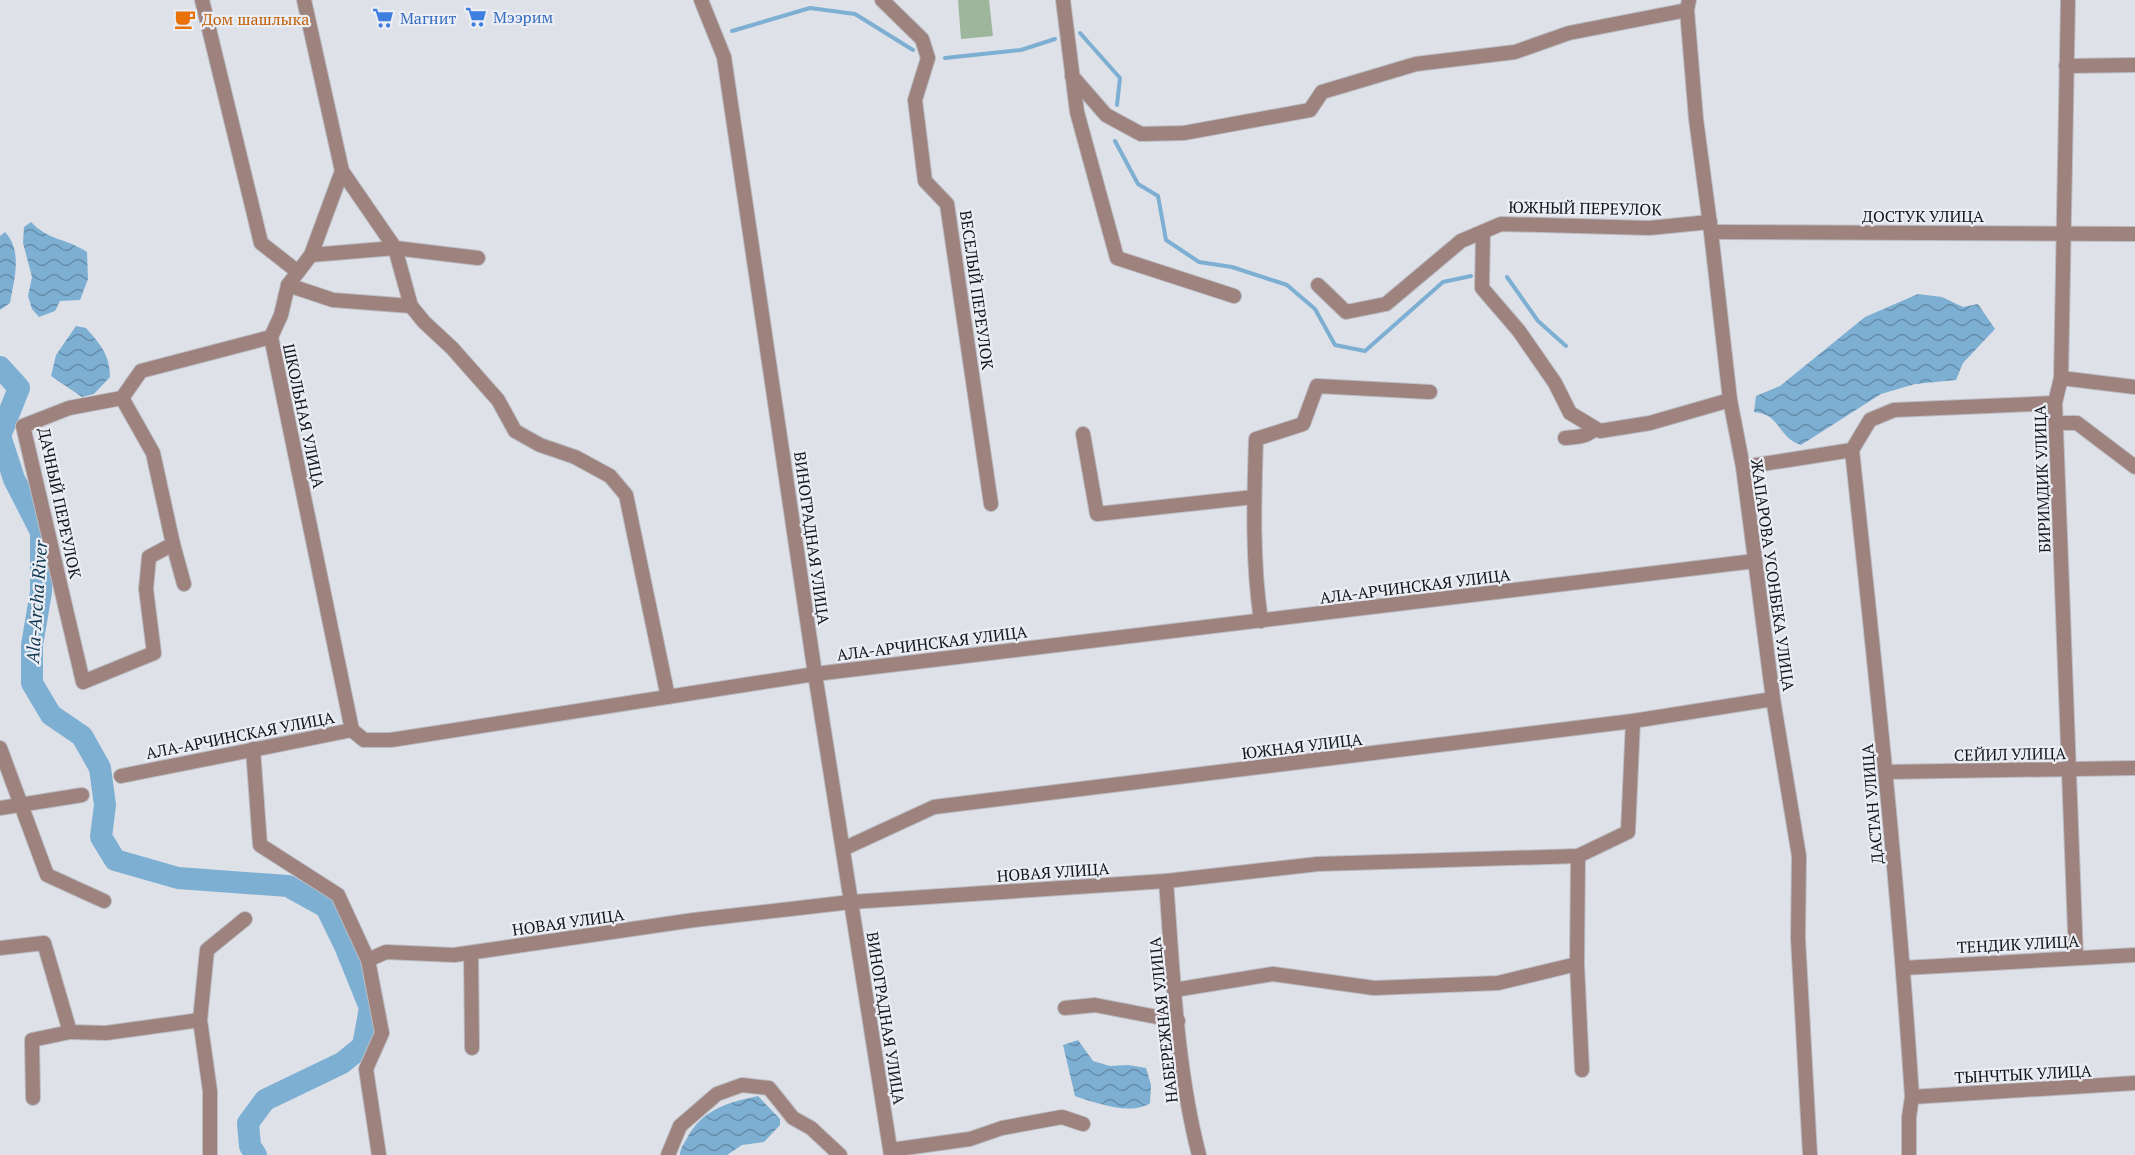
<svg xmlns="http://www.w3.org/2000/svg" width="2135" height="1155" font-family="'PT Serif',serif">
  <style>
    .green { fill: #9eb69b }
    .water { fill: url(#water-waves) }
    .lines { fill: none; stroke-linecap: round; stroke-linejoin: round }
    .stream { stroke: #7dafd3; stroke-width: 4 }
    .river { stroke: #7dafd3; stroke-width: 22 }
    .street-casing { stroke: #babcc2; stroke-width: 16 }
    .street { stroke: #9d827e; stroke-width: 14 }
    .labels { text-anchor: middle; stroke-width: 4.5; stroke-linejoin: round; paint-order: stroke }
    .shop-label { font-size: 16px; fill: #366cbe; stroke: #eceef5; text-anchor: start }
    .food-label { font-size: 16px; fill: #c56008; stroke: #eceef5; text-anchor: start }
    .street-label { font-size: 16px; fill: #141517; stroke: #eceef5 }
    .water-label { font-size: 18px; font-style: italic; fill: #0f3851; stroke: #eceef5 }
  </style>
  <defs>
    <pattern id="water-waves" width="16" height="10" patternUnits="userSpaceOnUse" patternTransform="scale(1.5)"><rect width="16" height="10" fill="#7dafd3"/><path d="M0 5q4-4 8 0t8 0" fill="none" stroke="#658daa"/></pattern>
  </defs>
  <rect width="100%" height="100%" fill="#dfe1e8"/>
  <polygon class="green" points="958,0 989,0 993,36 961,39"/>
  <g class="water">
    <path d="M31,222c18,19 35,16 56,30l1,27 -8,21 -20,1 -5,10 -16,6 -7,-8 -4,-13 4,-19 -9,-34 1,-16z"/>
    <path d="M5,232c18,19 9,48 5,71l-10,7v-74z"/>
    <path d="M1918,294l24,3 21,10 15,-3 17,25 -32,34 -7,17 -41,4 -34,10 -80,51c-24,-8 -20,-31 -47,-33l2,-16 24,-10 85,-69z"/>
    <path d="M76,326l10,2c14,16 24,27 24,49l-16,17 -12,3 -31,-21 5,-21z"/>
    <path d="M1078,1040l15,21 17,5 18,-1 18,3 5,17 -1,18c-18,13 -55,0 -75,-7l-12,-51z"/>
    <path d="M758,1096l22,23v6l-16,17 -22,3 -15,10h-47c0,-7 4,-11 7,-17 15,-28 41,-36 71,-42z"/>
  </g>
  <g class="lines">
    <g class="stream">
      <polyline points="732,31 810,8 855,14 913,50"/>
      <polyline points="1080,33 1120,78 1117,105"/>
      <polyline points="945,58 1021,50 1055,39"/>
      <polyline points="1115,141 1138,184 1158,196 1166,240 1199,262 1232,267 1287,285 1315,309 1335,345 1365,351 1443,282 1471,276"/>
      <polyline points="1507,277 1538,321 1566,346"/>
    </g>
    <polyline class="river" points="0,367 19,388 0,436 14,479 41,532 41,592 32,645 32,683 51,715 82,736 100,768 105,805 101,837 115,860 178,878 288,886 326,907 345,946 370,1008 363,1046 342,1063 265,1100 248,1123 250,1146 256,1155"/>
    <defs>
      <g id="street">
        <polyline points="202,0 261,243 298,272"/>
        <polyline points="304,0 342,171 395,248 478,258"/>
        <polyline points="701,0 724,57 815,674 891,1155"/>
        <polyline points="882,0 922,39 928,58 915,100 925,181 947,204 991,504"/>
        <polyline points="1063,0 1077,112 1117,258 1234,296"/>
        <polyline points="1689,0 1687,10 1696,119 1711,232 1730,400 1743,467 1773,699 1799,856 1798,938 1810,1155"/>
        <polyline points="2068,0 2061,378 2055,403 2076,957"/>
        <polyline points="2066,66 2135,65"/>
        <polyline points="1072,76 1106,115 1141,134 1184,133 1310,110 1322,92 1416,64 1515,52 1569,33 1687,10"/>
        <polyline points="1483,232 1482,288 1519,331 1555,383 1570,413 1600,431 1650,423 1730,400"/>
        <polyline points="1711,232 2135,234"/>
        <polyline points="311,255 342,171"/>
        <polyline points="288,285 333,300 411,306"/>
        <polyline points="1318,285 1346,312 1386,304 1461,241 1501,224 1649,228 1710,222"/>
        <polyline points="2061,378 2135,387"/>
        <polyline points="122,398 153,453 173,544 184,584"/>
        <polyline points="2055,423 2077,423 2135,467"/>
        <polyline points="1083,434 1097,514 1254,497"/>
        <path d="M1565,438c12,-1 21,-1 30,-9"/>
        <path d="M1852,450c23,215 46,431 60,647l-3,20v38"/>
        <polyline points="1743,467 1852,450 1870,420 1894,410 2055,403"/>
        <polyline points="173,544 149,557 146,589 154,653 83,682 23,426 69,408 122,398 141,371 271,337"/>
        <path d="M1261,621c-9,-61 -7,-121 -5,-182l47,-15 14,-38 113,6"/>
        <polyline points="352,730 271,337 281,315 288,285 311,255 395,248 411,306 424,322 452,348 498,400 515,431 540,445 575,457 610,476 626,495 668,697"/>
        <polyline points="0,748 47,875 104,901"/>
        <polyline points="253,749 260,845 338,895 368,960 382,1033 366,1069 379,1155"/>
        <polyline points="1886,772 2135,768"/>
        <polyline points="121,776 352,730 364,740 391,740 815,674 1755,561"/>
        <polyline points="0,808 82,795"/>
        <polyline points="843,849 934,807 1633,721 1773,699"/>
        <path d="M1166,881c7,91 10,185 33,274"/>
        <polyline points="0,948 44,943 70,1032 106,1033 200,1020"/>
        <polyline points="471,953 472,1048"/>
        <polyline points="368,960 386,952 454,955 694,920 851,902 1166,881 1318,864 1578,856 1628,832 1633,721"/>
        <polyline points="1577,964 1582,1070"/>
        <polyline points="1903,968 2135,955"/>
        <polyline points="1174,990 1273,974 1374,988 1498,983 1577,964 1578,856"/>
        <polyline points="1065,1008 1095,1005 1178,1021"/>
        <polyline points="1912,1097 2135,1083"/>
        <polyline points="33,1098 32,1040 70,1032"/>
        <polyline points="891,1150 970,1139 1002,1128 1062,1117 1083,1124"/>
        <polyline points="210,1155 210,1091 200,1020 207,950 245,919"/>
        <polyline points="668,1155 680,1126 717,1094 742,1085 769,1088 793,1118 811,1128 840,1155"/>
      </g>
    </defs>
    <use href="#street" class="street-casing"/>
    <use href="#street" class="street"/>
  </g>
  <defs>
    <symbol id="supermarket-bare" viewBox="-9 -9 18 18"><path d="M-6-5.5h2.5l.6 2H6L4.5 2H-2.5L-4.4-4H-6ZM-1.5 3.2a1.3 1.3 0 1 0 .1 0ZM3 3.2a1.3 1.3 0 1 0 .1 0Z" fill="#3f7fe0" stroke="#eceef5" stroke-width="2.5" paint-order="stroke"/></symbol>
    <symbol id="cafe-bare" viewBox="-9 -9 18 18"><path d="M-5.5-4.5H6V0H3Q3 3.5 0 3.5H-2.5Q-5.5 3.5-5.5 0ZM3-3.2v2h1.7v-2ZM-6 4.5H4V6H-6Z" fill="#e8710a" stroke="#eceef5" stroke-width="2.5" paint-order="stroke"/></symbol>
  </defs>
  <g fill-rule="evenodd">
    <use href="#supermarket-bare" x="461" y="2" width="30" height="30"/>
    <use href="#supermarket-bare" x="368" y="3" width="30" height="30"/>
    <use href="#cafe-bare" x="170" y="4" width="30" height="30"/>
  </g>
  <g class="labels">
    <g class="shop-label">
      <text x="493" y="23">Мээрим</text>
      <text x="400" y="24">Магнит</text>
    </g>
    <g class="food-label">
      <text x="202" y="25">Дом шашлыка</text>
    </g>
    <g class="street-label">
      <text transform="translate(1585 208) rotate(1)" y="6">ЮЖНЫЙ ПЕРЕУЛОК</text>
      <text x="1923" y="222">ДОСТУК УЛИЦА</text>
      <text transform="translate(977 290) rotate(82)" y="6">ВЕСЕЛЫЙ ПЕРЕУЛОК</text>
      <text transform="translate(304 416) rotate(78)" y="6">ШКОЛЬНАЯ УЛИЦА</text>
      <text transform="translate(2042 479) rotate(-92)" y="6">БИРИМДИК УЛИЦА</text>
      <text transform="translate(60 503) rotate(78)" y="6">ДАЧНЫЙ ПЕРЕУЛОК</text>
      <text transform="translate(812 538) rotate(82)" y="6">ВИНОГРАДНАЯ УЛИЦА</text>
      <text transform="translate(1773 575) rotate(82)" y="6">ЖАПАРОВА УСОНБЕКА УЛИЦА</text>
      <text transform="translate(1415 586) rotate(-7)" y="6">АЛА-АРЧИНСКАЯ УЛИЦА</text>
      <text transform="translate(932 643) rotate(-7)" y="6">АЛА-АРЧИНСКАЯ УЛИЦА</text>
      <text transform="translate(240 735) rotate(-11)" y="6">АЛА-АРЧИНСКАЯ УЛИЦА</text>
      <text transform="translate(1302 746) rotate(-7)" y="6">ЮЖНАЯ УЛИЦА</text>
      <text transform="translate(2010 754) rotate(-1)" y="6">СЕЙИЛ УЛИЦА</text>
      <text transform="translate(1872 804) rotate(-95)" y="6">ДАСТАН УЛИЦА</text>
      <text transform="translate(1053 872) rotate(-4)" y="6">НОВАЯ УЛИЦА</text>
      <text transform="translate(568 922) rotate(-8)" y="6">НОВАЯ УЛИЦА</text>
      <text transform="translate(2018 944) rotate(-3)" y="6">ТЕНДИК УЛИЦА</text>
      <text transform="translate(886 1018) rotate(81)" y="6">ВИНОГРАДНАЯ УЛИЦА</text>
      <text transform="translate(1163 1020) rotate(-96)" y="6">НАБЕРЕЖНАЯ УЛИЦА</text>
      <text transform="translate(2023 1074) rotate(-3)" y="6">ТЫНЧТЫК УЛИЦА</text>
    </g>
    <g class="water-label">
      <text transform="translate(37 602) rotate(-86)" y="6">Ala-Archa River</text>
    </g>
  </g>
</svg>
